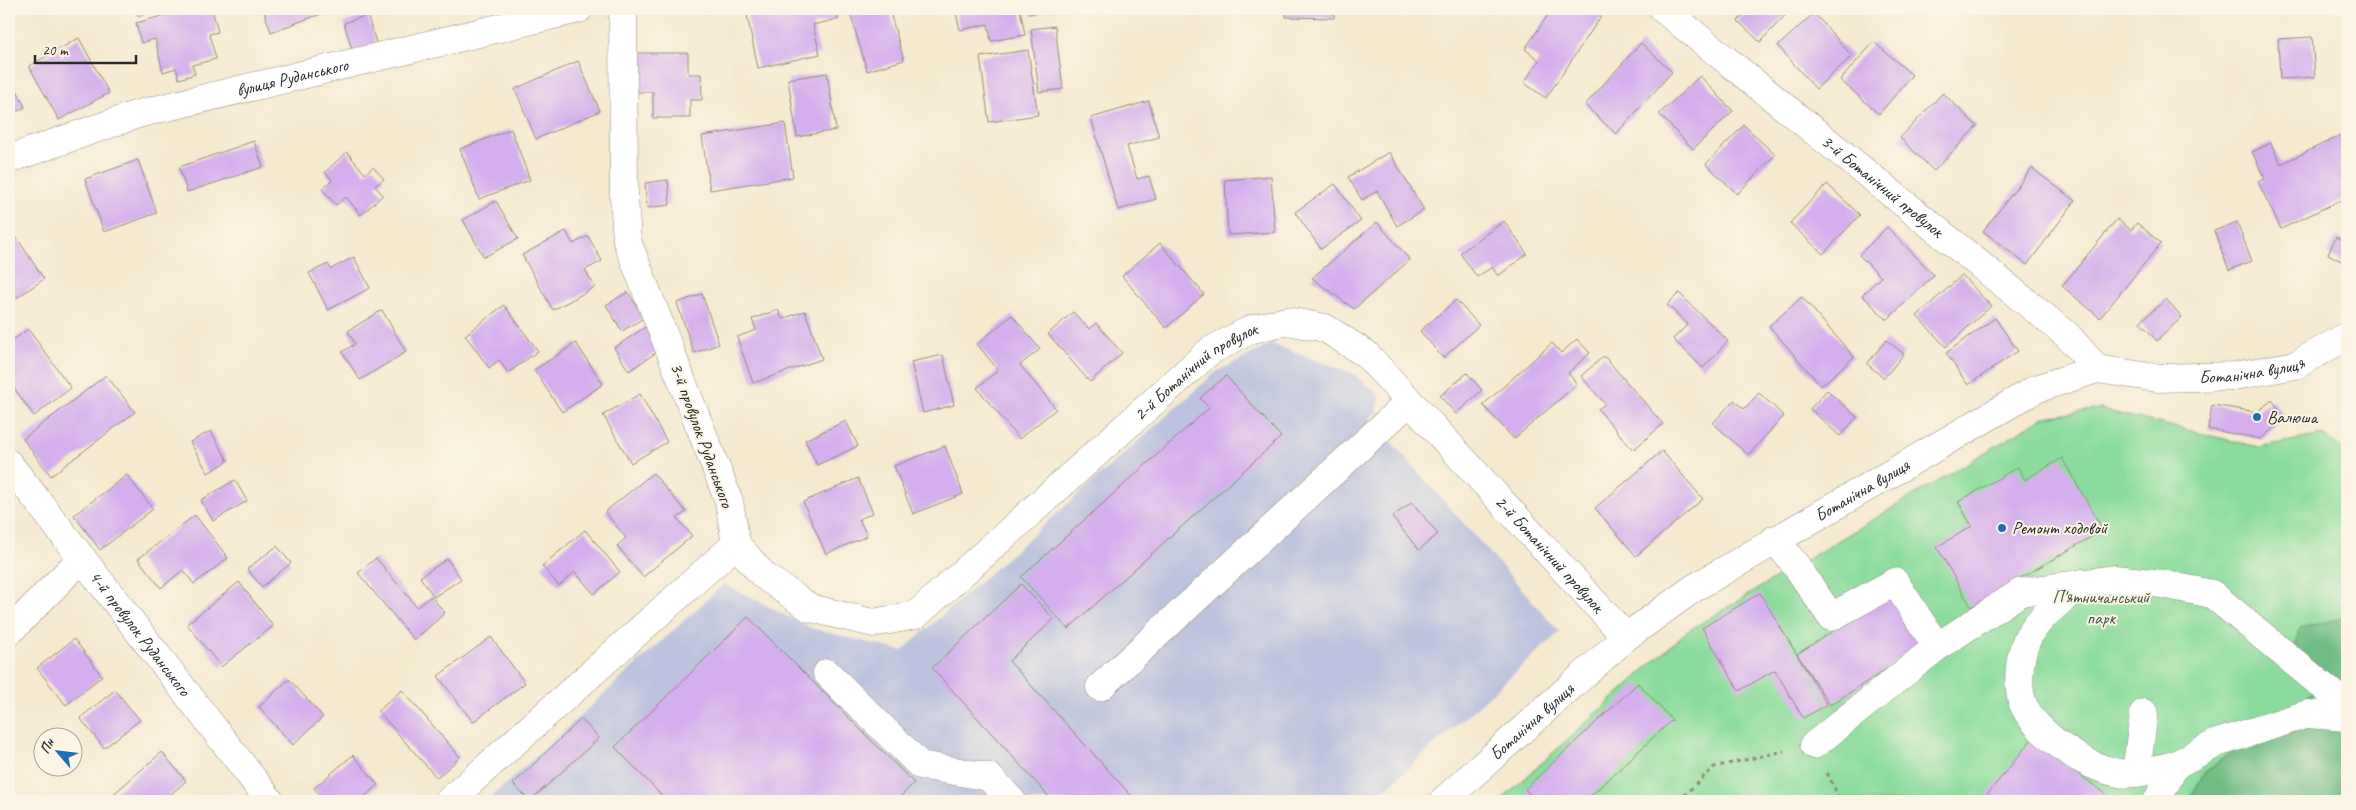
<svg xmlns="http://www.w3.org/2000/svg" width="2356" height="810" font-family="Caveat,sans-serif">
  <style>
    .industrial { fill: #bdc3de }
    .green { fill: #8bdc9c; stroke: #5b8464 }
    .forest { fill: #70bc84; stroke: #4e7458 }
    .building { fill: #d4aeed }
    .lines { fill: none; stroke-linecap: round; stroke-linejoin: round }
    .minor-casing { stroke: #908a7d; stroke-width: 29 }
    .path { stroke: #908a7d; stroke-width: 3; stroke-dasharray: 4 4; stroke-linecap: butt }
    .minor { stroke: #fff; stroke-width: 28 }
    .poi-dot { fill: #1f6fb2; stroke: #fcf5e5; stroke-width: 2 }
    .labels { text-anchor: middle; stroke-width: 4; stroke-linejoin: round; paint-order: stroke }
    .street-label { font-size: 18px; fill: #2b2b2b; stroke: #fcf5e5 }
    .poi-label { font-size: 18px; fill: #2b2b2b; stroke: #fcf5e5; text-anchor: start }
    .park-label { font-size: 18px; fill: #435747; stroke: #fcf5e5 }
  </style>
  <rect width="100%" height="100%" fill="#fcf5e5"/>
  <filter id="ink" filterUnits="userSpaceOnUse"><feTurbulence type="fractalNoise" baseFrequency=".02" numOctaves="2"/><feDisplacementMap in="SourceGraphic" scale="10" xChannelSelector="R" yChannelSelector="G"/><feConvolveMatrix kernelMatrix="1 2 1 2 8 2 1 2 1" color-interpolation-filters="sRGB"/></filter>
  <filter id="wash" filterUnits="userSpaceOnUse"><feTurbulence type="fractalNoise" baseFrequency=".0096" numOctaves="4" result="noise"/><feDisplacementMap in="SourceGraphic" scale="20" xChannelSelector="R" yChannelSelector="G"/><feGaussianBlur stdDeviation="1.12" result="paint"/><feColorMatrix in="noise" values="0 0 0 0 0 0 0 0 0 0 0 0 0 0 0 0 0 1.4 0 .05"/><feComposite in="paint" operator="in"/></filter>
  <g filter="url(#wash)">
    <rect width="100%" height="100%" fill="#f5e9cf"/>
    <polygon class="industrial" points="1272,344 1354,374 1380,396 1377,411 1370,418 1560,632 1372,801 487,801 724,584 811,628 902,651 1216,372"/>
    <polygon class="green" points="2099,409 2258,447 2322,435 2347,451 2347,801 1500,801 1686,632 2044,417"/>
    <polygon class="forest" points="2347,617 2347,801 2188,801 2205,772 2331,679 2295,649 2300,628"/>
    <g id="blocks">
      <g class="building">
        <polygon points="135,9 154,9 139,17"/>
        <polygon points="172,9 212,9 218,32 209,34 216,59 192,65 195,74 179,79 176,68 163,72 155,39 141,43 136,23 173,13"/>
        <polygon points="263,9 335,9 271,32"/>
        <polygon points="775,9 836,9 838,19 813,25 820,54 758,68 747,15"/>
        <polygon points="849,9 889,9 904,60 867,71"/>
        <polygon points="955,9 1020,9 1025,35 991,41 988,24 960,30"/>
        <polygon points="1028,9 1055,9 1055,10 1029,14"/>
        <polygon points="1286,9 1334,9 1334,18 1286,17"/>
        <polygon points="1552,9 1606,9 1546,98 1524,83 1539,60 1525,49"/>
        <polygon points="1749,9 1791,9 1760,42 1738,21"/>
        <polygon points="1814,13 1852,56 1816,89 1778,46"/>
        <polygon points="367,15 377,45 353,53 344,23"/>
        <polygon points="1055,26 1063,89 1039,92 1031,29"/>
        <polygon points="2312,37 2315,77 2280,79 2278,39"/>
        <polygon points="79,38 109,93 59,120 29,66"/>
        <polygon points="1874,42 1912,75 1879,114 1840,80"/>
        <polygon points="1641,43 1672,72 1616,134 1585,105"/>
        <polygon points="1028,50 1038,115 989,122 980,57"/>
        <polygon points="637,53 688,53 688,74 701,74 702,100 690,100 690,118 653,118 653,92 637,92"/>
        <polygon points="578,61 600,111 536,139 515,89"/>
        <polygon points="827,73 836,130 797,137 788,79"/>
        <polygon points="9,74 25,107 9,116"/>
        <polygon points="1700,76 1733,111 1693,149 1659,114"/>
        <polygon points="1943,93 1977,126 1934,171 1900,138"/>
        <polygon points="1149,101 1159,137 1127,146 1137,179 1149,176 1156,199 1118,210 1091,118"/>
        <polygon points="785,123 793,177 710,190 702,136"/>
        <polygon points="1744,125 1775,155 1737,194 1706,164"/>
        <polygon points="511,129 530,180 479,199 460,149"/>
        <polygon points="2341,135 2347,148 2347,197 2281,229 2258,182 2265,179 2252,152 2271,143 2281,164"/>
        <polygon points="254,141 263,167 187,192 179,167"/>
        <polygon points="347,152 365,174 373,167 384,179 375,186 383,195 361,215 346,197 336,205 322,189 332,180 325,172"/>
        <polygon points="1389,152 1424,210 1397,226 1377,191 1362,200 1348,177"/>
        <polygon points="138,160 157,213 104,232 85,179"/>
        <polygon points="2032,168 2075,201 2027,265 1983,231"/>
        <polygon points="1271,176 1275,232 1228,235 1225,180"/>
        <polygon points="668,180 670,205 647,208 645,183"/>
        <polygon points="1335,184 1361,221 1321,249 1295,212"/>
        <polygon points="1827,184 1860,215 1823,254 1790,223"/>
        <polygon points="496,201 518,239 484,257 463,220"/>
        <polygon points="2117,219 2131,230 2137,223 2161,243 2100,318 2062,286"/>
        <polygon points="1504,221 1527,254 1498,276 1492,267 1477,277 1460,253"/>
        <polygon points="1377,222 1410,260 1354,309 1312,278"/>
        <polygon points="2237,222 2252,261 2229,270 2214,231"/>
        <polygon points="1887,227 1934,275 1887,320 1862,295 1881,277 1859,255"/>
        <polygon points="566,231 573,244 588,236 602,261 585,270 595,287 553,310 522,255"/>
        <polygon points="2336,237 2347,243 2347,264 2328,254"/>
        <polygon points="17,238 44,279 9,303 9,243"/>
        <polygon points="1160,243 1204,294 1166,328 1122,276"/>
        <polygon points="354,257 370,288 328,310 309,273 328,264 331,269"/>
        <polygon points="1962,275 1991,306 1946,347 1917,316"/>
        <polygon points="628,292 644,318 622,331 606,305"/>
        <polygon points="1679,293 1728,341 1703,368 1673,339 1688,324 1667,305"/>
        <polygon points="702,294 719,344 694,353 677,303"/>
        <polygon points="1802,297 1854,357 1821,386 1769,326"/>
        <polygon points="2166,299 2182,317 2157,341 2140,322"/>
        <polygon points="1456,300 1479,325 1443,358 1420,331"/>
        <polygon points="504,305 538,351 508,373 499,360 489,368 465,335"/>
        <polygon points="382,310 406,352 360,380 342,352 355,344 348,331"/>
        <polygon points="778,310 782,319 805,311 822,359 753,383 737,337 756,330 752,319"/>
        <polygon points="1073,312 1089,329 1096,323 1122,353 1090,382 1048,334"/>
        <polygon points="1012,315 1040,349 1020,365 1056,409 1019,439 977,388 998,370 977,344"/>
        <polygon points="1995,318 2018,351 1968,385 1946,353"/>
        <polygon points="645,327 660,350 629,371 614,348"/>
        <polygon points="28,329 71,388 34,416 9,381 9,371 13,368 9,363 9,343"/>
        <polygon points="1577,339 1590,353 1568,373 1577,384 1514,439 1483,405 1552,343 1561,353"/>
        <polygon points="1886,340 1904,354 1884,378 1867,364"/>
        <polygon points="576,343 603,384 562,412 534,370"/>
        <polygon points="943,355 954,405 923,413 911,362"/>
        <polygon points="1604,356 1663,424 1633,450 1598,409 1605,404 1581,376"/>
        <polygon points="1467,373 1482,390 1456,414 1440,396"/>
        <polygon points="106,375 135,412 51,476 23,439"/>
        <polygon points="1226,376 1281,437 1068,629 1021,577 1209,408 1200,398"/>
        <polygon points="1827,390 1857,417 1840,436 1810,409"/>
        <polygon points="1759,393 1784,416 1748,455 1713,423 1734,400 1744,409"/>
        <polygon points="640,394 667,442 631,463 603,415"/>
        <polygon points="2272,400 2285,418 2261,439 2208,429 2212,405 2257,412"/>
        <polygon points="846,421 858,446 817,465 805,440"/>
        <polygon points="211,431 228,461 208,473 190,442"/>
        <polygon points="945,446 963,494 913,514 894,466"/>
        <polygon points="1662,451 1703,499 1636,556 1595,508"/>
        <polygon points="2062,458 2103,530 1971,607 1937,547 1972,526 1958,502 2018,467 2025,480"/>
        <polygon points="653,473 686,512 677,518 692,536 643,577 617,546 626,538 605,512"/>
        <polygon points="127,475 153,509 100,550 74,515"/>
        <polygon points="858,478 873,513 859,519 867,536 826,554 803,502"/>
        <polygon points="235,480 247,501 213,521 201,500"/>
        <polygon points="1412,502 1438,534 1419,550 1392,517"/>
        <polygon points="195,515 228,558 194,584 183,570 161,588 138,559"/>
        <polygon points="585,530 620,572 594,594 575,572 559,586 542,566"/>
        <polygon points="277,546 291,563 262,587 247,569"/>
        <polygon points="376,558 417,607 431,596 445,613 414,640 358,573"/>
        <polygon points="447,559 461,579 434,597 420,577"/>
        <polygon points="239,582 273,626 221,667 187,624"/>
        <polygon points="1021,584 1054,619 1009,661 1136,801 1053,801 932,668"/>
        <polygon points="1760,593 1827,705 1803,718 1775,670 1739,691 1702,628"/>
        <polygon points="1890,595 1923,646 1830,705 1797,654"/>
        <polygon points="748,617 914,783 896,801 667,801 615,747"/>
        <polygon points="491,637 525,683 473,722 438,676"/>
        <polygon points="74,639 102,676 66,705 37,668"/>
        <polygon points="289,679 323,717 293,745 259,707"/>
        <polygon points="1638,683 1672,720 1585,801 1536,801 1525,789"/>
        <polygon points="115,690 140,720 104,748 80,718"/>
        <polygon points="402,690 460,757 437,778 378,711"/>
        <polygon points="581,719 599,738 530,801 513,784"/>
        <polygon points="2032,739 2115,801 1982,801"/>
        <polygon points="162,752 186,781 163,801 113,801 110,797"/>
        <polygon points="353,755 378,785 359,801 325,801 314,788"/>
      </g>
    </g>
  </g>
  <g filter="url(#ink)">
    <use href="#blocks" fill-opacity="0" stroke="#908a7d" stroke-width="1"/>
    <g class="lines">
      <defs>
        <g id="minor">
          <path id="s1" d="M1663,9l404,326 30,34"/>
          <path id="s2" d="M9,159l129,-45 441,-105"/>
          <path id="s3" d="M9,464l261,337"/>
          <polyline points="1775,539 1797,567 1831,617 1895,582 1937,647"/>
          <path id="s4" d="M736,544l27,31 47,33 63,15 43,-8 294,-264 42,-22 35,-8 38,7 41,26 260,283"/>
          <path d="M2082,583c-19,16 -51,39 -58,64 -5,15 -7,42 -1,57 15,32 62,63 96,69 13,3 42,-5 56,-8"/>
          <polyline points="9,632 82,558"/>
          <polyline points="827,673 920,765 989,777 1012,801"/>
          <polyline points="1100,687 1409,402"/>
          <polyline points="1814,745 1937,647 2021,592 2114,579 2162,584 2212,594 2347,706"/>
          <polyline points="2136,772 2144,713"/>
          <polyline points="449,801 736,544 729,501 627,241 624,197 623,9"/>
          <path id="s5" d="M1443,801l183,-164 68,-49 342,-199 61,-20 60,9 77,-2 62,-11 51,-29"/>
          <polyline points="2157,801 2175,765 2217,743 2308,714 2347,717"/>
        </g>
      </defs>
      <use href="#minor" class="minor-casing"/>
      <g class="path">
        <polyline points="1827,773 1841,801"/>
        <polyline points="1678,801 1714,767 1784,751"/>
      </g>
      <use href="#minor" class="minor"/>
    </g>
  </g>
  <g class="poi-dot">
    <circle cx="2257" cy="417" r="5"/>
    <circle cx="2002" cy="528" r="5"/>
  </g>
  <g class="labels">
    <g class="street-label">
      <text dy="6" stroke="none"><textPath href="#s2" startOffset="295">вулиця Руданського</textPath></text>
      <text dy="6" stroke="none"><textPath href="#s1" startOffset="282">3-й Ботанічний провулок</textPath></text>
      <text dy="6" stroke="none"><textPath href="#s5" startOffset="945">Ботанічна вулиця</textPath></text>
      <text dy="6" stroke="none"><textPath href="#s4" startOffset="579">2-й Ботанічний провулок</textPath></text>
      <text transform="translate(702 435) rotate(70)" y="6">3-й провулок Руданського</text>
      <text dy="6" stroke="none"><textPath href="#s5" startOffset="524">Ботанічна вулиця</textPath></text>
      <text dy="6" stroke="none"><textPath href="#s4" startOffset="1044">2-й Ботанічний провулок</textPath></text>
      <text dy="6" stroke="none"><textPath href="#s3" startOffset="214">4-й провулок Руданського</textPath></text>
      <text dy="6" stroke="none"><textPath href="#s5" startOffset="119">Ботанічна вулиця</textPath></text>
    </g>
    <g class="poi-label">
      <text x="2267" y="423">Валюша</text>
      <text x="2012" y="534">Ремонт ходовой</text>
    </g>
    <g class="park-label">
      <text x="2101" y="603">П'ятничанський<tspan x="2101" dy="21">парк</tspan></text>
    </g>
  </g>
  <rect width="2356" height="810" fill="none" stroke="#fcf5e5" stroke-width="30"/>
  <g transform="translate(58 752) rotate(298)"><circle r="24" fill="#fcf5e5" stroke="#a8a49b"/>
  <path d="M0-4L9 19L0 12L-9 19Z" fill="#1f6fb2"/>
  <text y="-8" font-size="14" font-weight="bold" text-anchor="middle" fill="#2b2b2b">Пн</text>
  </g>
  <path d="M35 55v8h101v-8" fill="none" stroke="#2b2b2b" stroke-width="2.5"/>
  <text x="42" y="55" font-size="15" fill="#2b2b2b" stroke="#fcf5e5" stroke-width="4" paint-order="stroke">20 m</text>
</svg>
